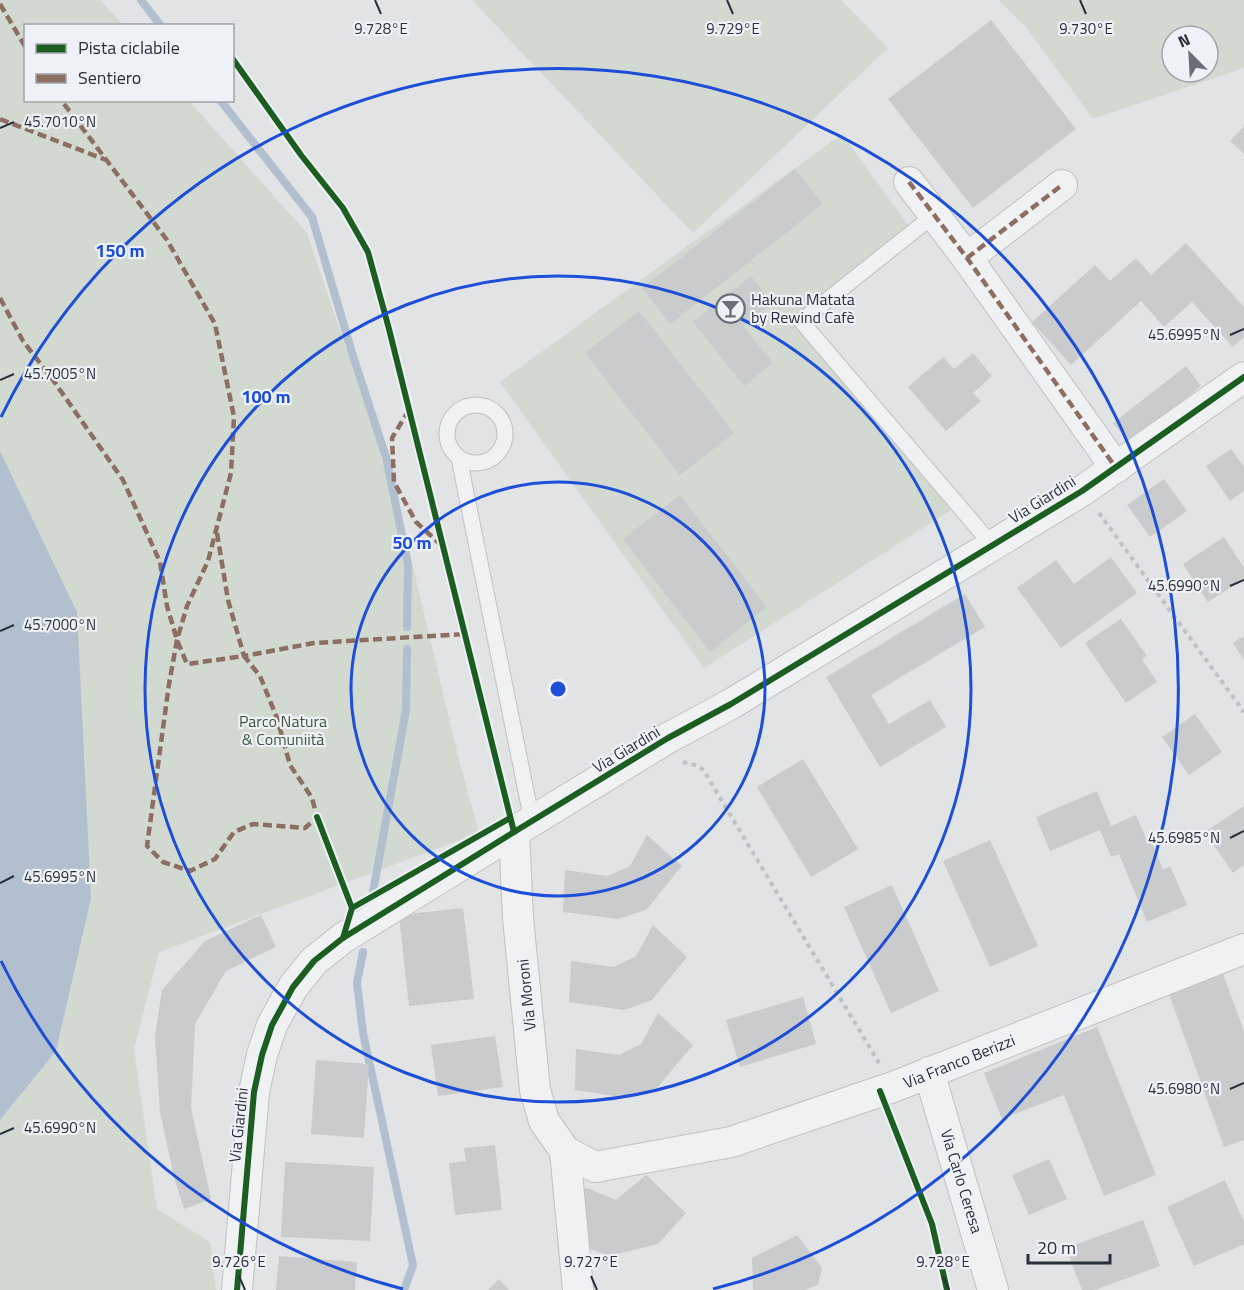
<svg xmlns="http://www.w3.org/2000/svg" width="1244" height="1290" font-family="'Titillium Web',sans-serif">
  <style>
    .green { fill: #d2d9d1; fill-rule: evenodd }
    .water { fill: #b1bfce }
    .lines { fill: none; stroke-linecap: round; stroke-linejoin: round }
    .stream { stroke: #b1bfce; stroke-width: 8 }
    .building { fill: #c9cbcd }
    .lane-casing { stroke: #bfc1c3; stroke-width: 17 }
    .street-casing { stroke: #bfc1c3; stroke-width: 32 }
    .path { stroke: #bfc1c6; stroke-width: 4; stroke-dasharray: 4.5 4.5; stroke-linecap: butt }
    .lane { stroke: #f0f1f2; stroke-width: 15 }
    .street { stroke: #f0f1f2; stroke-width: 30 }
    .quiet { stroke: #8d6e63; stroke-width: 4.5; stroke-dasharray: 9 4.5; stroke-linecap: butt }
    .cycleway-casing { stroke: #eef1f5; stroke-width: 10 }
    .cycleway { stroke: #1b5e20; stroke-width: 6 }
    .ticks { fill: none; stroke: #29303d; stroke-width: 2 }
    .ring { fill: none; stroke: #1d4ed8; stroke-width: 3 }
    .labels { text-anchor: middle; stroke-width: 4.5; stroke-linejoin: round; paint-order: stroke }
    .poi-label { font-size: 16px; fill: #29303d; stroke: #eef1f5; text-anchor: start }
    .street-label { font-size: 16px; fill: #29303d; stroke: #eef1f5 }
    .park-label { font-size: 16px; fill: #3d5738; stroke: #eef1f5 }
    .ticks-label { font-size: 15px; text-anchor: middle; fill: #29303d; stroke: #eef1f5; stroke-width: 4.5; stroke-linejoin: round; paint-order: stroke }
    .centre { fill: #1d4ed8; stroke: #eef1f5; stroke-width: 3 }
    .ring-label { font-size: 18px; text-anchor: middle; font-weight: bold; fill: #1d4ed8; stroke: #eef1f5; stroke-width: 4.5; stroke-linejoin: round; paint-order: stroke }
  </style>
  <rect width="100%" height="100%" fill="#e1e3e5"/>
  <g class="green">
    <polygon points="0,0 100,0 123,25 26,26 26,100 189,101 307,233 396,496 458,756 479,833 159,952 134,1049 157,1209 210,1242 216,1290 0,1290 0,1120 56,1051 77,612 0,451"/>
    <polygon points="472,0 841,0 888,48 693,233"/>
    <path d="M999,0h245v68l-151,51 -67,-92zM1172,36h36v36h-36z"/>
    <polygon points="842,134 918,239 810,317 951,510 704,668 500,382"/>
  </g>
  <polygon class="water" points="0,451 77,612 91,898 56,1051 0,1120"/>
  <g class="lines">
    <g class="stream">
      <polyline points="141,0 161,26"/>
      <polyline points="220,100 312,217 353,356 386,457 408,565 407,627"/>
      <polyline points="373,892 406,710 407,649"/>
      <polyline points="363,952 357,983 363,1033 413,1265 404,1290"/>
    </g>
  </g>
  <g class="building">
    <polygon points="991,20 1076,129 973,208 888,99"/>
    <polygon points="1244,126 1244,154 1230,141"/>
    <polygon points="795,169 823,204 670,324 642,288"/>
    <polygon points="1186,243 1244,307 1244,337 1233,347 1192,302 1164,327 1141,301 1071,365 1032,322 1095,265 1110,281 1136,258 1151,275"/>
    <polygon points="751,276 772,303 743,326 773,363 744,386 693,322"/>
    <polygon points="639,311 734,433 680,475 585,353"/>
    <polygon points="973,353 992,376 973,393 981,401 946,431 908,387 943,357 954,369"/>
    <polygon points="1186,366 1201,386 1129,443 1113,423"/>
    <polygon points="1231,449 1244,467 1244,491 1230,501 1206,466"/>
    <polygon points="1164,479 1187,511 1150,537 1127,505"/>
    <polygon points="680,495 767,607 710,652 623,539"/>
    <polygon points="1224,537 1244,568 1244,579 1208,602 1183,564"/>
    <polygon points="1111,557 1137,593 1061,648 1017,588 1056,560 1074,584"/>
    <polygon points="965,594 985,627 871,695 889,724 930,700 946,727 880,767 826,677"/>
    <polygon points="1121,619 1147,656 1142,659 1157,682 1126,703 1085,643"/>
    <polygon points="1244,636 1244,660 1233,643"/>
    <polygon points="1195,714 1222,752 1189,775 1162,737"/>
    <polygon points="803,759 858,849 811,877 757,787"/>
    <polygon points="1097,791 1111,826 1136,815 1148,843 1152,842 1163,870 1170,866 1187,905 1147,922 1119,854 1111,857 1100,830 1050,851 1036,817"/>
    <polygon points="1244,806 1244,865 1233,873 1205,832"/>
    <polygon points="647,835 682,866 646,910 618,919 563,912 565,870 608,876 630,866"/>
    <polygon points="990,840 1038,946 990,967 943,861"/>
    <polygon points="892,885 939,991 891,1013 844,907"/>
    <polygon points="463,908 474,999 409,1006 399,915"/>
    <polygon points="261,915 276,947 226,971 195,1024 191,1108 211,1199 184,1209 175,1181 160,1112 155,1036 162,990 205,941"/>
    <polygon points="653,925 687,957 652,1000 624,1010 569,1002 571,961 614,967 636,956"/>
    <polygon points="1223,974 1244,1031 1244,1140 1224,1147 1169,994"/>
    <polygon points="803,997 816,1044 740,1067 726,1020"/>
    <polygon points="658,1013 693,1045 657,1088 629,1098 575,1090 576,1049 619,1055 641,1044"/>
    <polygon points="1097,1027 1156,1175 1104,1196 1064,1095 1002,1119 984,1073"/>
    <polygon points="495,1036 503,1087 438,1096 431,1045"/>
    <polygon points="316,1060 369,1064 364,1138 311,1134"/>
    <polygon points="495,1145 502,1210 455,1215 449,1163 466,1161 464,1148"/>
    <polygon points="1049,1159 1067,1199 1029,1215 1012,1175"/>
    <polygon points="285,1162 374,1167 370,1241 281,1237"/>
    <polygon points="646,1175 686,1213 658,1244 609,1256 578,1244 577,1192 587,1188 616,1200"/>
    <polygon points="1225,1180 1244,1222 1244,1244 1194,1266 1167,1207"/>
    <polygon points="1143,1220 1160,1266 1095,1290 1082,1290 1066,1248"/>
    <polygon points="797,1235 822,1268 818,1285 804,1290 753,1290 752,1258"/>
    <polygon points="279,1256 357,1262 355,1290 276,1290"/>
    <polygon points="499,1279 509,1290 488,1290"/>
  </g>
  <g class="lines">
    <defs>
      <g id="lane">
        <polyline points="934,215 801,321 993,546"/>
        <circle cx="476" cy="434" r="29"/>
        <polyline points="459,458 532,821"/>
      </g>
      <g id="street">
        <polyline points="909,182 967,258 1116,468"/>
        <polyline points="967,258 1062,185"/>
        <polyline points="514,832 518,918 535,1090 544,1121 565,1151 595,1167 731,1142 893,1087 1244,949"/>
        <polyline points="929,1072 993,1290"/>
        <polyline points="565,1151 578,1290"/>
        <polyline points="237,1290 254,1092 262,1055 272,1025 293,987 314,961 343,938 514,832 668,738 731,704 1082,491 1244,377"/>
      </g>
    </defs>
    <use href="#lane" class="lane-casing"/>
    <use href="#street" class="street-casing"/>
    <g class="path">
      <polyline points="1099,513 1244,712"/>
      <polyline points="683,762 699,766 704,771 879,1063"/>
    </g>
    <use href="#lane" class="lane"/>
    <use href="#street" class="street"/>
    <g class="quiet">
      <polyline points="0,4 26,48"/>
      <polyline points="0,119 106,160"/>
      <polyline points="909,182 967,258 1116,468"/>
      <polyline points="967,258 1062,185"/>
      <polyline points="0,298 23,341 53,380 123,480 160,562 167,606 177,640 187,664 244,656 260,676 277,718 290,765 312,798 317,817 305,828 253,824 234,832 215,859 190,871 163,862 147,846 169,684 177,640 187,606 208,561 231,473 234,417 215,324 167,240 61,100"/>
      <polyline points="409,410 392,438 394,482 416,522 441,545"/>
      <polyline points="217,533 228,600 244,656 314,643 465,634"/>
    </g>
    <defs>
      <g id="cycleway">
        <polyline points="232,58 301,155 343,208 368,252 389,329 514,832"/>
        <polyline points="317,817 352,908"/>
        <polyline points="343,938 352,908 510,818"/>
        <polyline points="880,1091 932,1224 947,1290"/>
        <polyline points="237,1290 254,1092 262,1055 272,1025 293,987 314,961 343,938 514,832 668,738 731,704 1082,491 1244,377"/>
      </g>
    </defs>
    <use href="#cycleway" class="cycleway-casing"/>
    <use href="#cycleway" class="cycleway"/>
  </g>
  <path class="ticks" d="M375,0l6,14M727,0l6,14M1080,0l6,14M0,128l14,-6M1230,335l14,-6M0,380l14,-6M1230,586l14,-6M0,631l14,-6M1230,838l14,-7M0,883l14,-7M1230,1089l14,-6M0,1134l14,-6M239,1276l6,14M591,1276l6,14M943,1276l6,14"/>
  <g class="ring">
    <circle cx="558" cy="689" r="207"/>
    <circle cx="558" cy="689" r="413"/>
    <path d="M403 1289A620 620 0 0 1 1 961M1 417A620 620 0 1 1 713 1289"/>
  </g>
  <defs>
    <symbol id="bar-ring" viewBox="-11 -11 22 22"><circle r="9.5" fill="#eef1f5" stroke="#696f78" stroke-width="1.5"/><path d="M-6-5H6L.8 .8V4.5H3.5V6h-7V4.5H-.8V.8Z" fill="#696f78"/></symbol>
  </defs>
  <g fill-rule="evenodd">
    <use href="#bar-ring" x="714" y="292" width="33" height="33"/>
  </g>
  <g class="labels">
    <g class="poi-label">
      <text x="751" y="305">Hakuna Matata<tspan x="751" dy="18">by Rewind Cafè</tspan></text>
    </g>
    <g class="street-label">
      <text transform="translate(1042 499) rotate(-32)" y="6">Via Giardini</text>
      <text transform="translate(626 749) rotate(-31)" y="6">Via Giardini</text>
      <text transform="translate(526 995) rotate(-96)" y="6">Via Moroni</text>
      <text transform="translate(959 1061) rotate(-22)" y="6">Via Franco Berizzi</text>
      <text transform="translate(238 1125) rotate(-84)" y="6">Via Giardini</text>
      <text transform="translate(962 1181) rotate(73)" y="6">Via Carlo Ceresa</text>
    </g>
    <g class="park-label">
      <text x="283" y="727">Parco Natura<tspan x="283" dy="18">&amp; Comuniità</tspan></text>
    </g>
  </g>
  <g class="ticks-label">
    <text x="381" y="34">9.728°E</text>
    <text x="733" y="34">9.729°E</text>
    <text x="1086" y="34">9.730°E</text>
    <text x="60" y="127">45.7010°N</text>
    <text x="1184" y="340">45.6995°N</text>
    <text x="60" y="379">45.7005°N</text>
    <text x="1184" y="591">45.6990°N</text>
    <text x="60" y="630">45.7000°N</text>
    <text x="1184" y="843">45.6985°N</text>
    <text x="60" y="882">45.6995°N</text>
    <text x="1184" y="1094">45.6980°N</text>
    <text x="60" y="1133">45.6990°N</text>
    <text x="239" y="1267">9.726°E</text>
    <text x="591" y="1267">9.727°E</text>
    <text x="943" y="1267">9.728°E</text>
  </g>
  <circle cx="558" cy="689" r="9" class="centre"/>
  <g class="ring-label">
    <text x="120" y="257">150 m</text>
    <text x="266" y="403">100 m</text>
    <text x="412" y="549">50 m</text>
  </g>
  <rect x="24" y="24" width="210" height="78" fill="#eef1f5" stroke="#9fa4ab" stroke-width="1.5"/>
  <rect x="36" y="44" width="30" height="9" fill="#1b5e20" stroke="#9fa4ab" stroke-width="1.5"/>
  <text x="78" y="54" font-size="18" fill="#29303d">Pista ciclabile</text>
  <rect x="36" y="74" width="30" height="9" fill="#8d6e63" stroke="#9fa4ab" stroke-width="1.5"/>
  <text x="78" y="84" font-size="18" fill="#29303d">Sentiero</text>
  <g transform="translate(1190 54) rotate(336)"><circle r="28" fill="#eef1f5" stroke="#9fa4ab" stroke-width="1.5"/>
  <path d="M0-4.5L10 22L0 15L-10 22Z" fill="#696f78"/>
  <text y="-9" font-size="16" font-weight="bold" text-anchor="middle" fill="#29303d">N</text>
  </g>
  <path d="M1028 1254v9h82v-9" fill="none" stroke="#29303d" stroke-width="3"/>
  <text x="1037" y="1254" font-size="18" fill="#29303d" stroke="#eef1f5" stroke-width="4.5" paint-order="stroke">20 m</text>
</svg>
